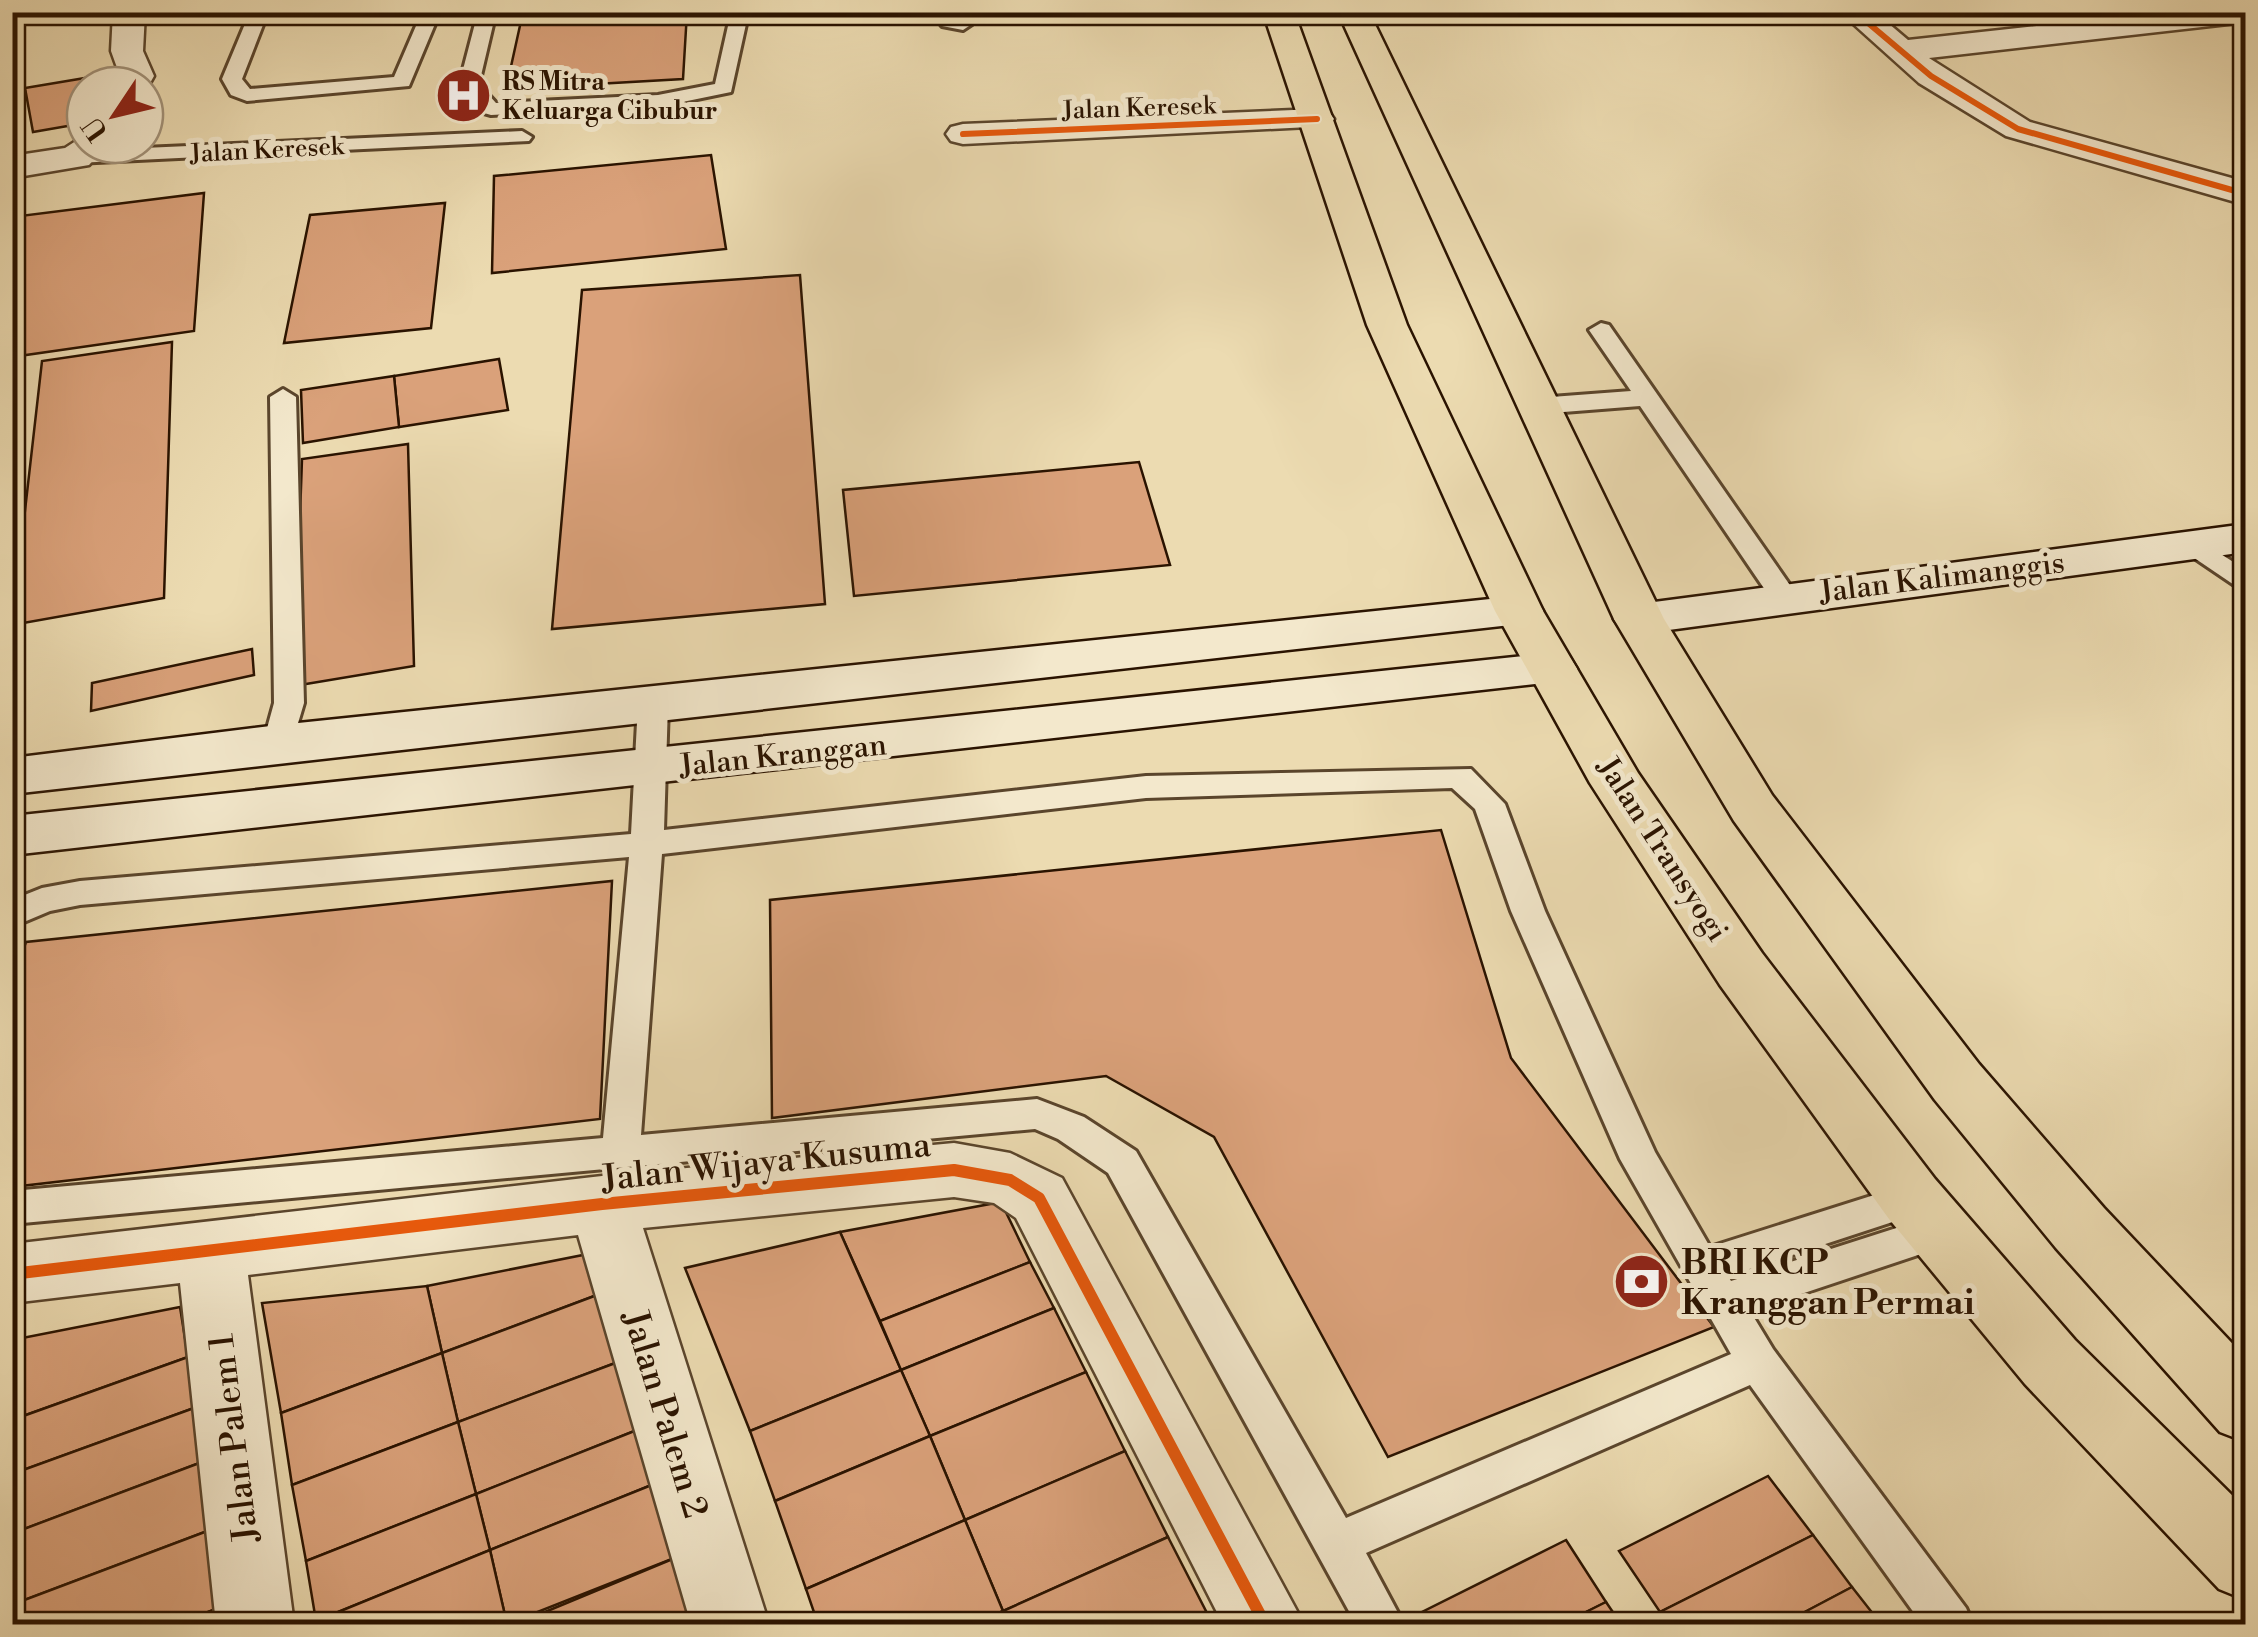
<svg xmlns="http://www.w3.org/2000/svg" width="2258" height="1637" font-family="'Libre Bodoni',serif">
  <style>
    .building { fill: #daa17a; stroke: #2a1300; stroke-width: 2.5 }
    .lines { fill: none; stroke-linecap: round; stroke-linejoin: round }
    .service-casing { stroke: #5a452c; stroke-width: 6 }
    .minor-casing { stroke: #5a452c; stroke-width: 5 }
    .secondary-casing { stroke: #2a1300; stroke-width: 5 }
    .trunk-casing { stroke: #2a1300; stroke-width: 5 }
    .service { fill: #f3e8cc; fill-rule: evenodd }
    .minor { fill: #f3e8cc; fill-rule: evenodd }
    .secondary { fill: #f3e8cc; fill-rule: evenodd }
    .trunk { fill: #ecdbb1; fill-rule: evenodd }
    .cycleway-far1-casing { stroke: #f3e8cc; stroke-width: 10 }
    .cycleway-casing { stroke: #f3e8cc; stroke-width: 19 }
    .cycleway-far1 { stroke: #e8590c; stroke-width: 6 }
    .cycleway { stroke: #e8590c; stroke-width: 12 }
    .labels { text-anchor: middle; stroke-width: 10; stroke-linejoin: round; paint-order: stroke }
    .far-poi-label { font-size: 25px; font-weight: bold; fill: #2a1300; stroke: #f3e8cc; text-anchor: start }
    .far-street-label { font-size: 25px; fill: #2a1300; stroke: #f3e8cc }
    .street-label { font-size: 30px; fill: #2a1300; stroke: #f3e8cc }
    .near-street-label { font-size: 35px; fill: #2a1300; stroke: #f3e8cc }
    .near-poi-label { font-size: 35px; font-weight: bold; fill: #2a1300; stroke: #f3e8cc; text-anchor: start }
  </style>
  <rect width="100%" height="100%" fill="#ecdbb1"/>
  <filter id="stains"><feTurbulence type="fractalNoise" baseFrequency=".002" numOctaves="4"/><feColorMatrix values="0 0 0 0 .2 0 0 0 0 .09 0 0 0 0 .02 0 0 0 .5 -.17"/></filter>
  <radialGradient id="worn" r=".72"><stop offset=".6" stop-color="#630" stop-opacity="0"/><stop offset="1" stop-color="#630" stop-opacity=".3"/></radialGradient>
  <g class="building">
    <polygon points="523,12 687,12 683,79 506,89"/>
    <polygon points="97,76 99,85 85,85 85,123 33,132 25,88"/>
    <polygon points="711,155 726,249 492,273 494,176"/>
    <polygon points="204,193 194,331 12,357 12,217"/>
    <polygon points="445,203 431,328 284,343 310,215"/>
    <polygon points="800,275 825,604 552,629 582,290"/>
    <polygon points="172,342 164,598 12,625 42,361"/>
    <polygon points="499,359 508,410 399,427 394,376"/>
    <polygon points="394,376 399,427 303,443 301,390"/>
    <polygon points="408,444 414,666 294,686 302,459"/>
    <polygon points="1139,462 1170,565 854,596 843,490"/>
    <polygon points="252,649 254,675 91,711 92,683"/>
    <polygon points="1441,830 1511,1058 1714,1327 1388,1457 1214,1137 1106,1076 772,1118 770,900"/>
    <polygon points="612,881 600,1119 12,1187 12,982 26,942"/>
    <polygon points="1001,1202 1030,1262 880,1321 840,1232"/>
    <polygon points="840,1232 901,1370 750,1431 685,1268"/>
    <polygon points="593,1253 605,1292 442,1353 427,1286"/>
    <polygon points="1030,1262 1054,1308 901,1370 880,1321"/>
    <polygon points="427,1286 442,1353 281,1413 262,1303"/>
    <polygon points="605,1292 626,1359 458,1422 442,1353"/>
    <polygon points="180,1307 188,1357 12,1420 12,1340"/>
    <polygon points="1054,1308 1086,1372 930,1436 901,1370"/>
    <polygon points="442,1353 458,1422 292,1485 281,1413"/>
    <polygon points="188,1357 194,1408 12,1474 12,1420"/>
    <polygon points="626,1359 647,1426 476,1494 458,1422"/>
    <polygon points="901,1370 930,1436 775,1501 750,1431"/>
    <polygon points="1086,1372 1125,1451 965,1520 930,1436"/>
    <polygon points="194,1408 202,1462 16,1532 12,1474"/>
    <polygon points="458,1422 476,1494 306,1561 292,1485"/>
    <polygon points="647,1426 664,1480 490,1550 476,1494"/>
    <polygon points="930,1436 965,1520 806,1589 775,1501"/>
    <polygon points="1125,1451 1168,1537 1003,1611 965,1520"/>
    <polygon points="202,1462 210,1530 19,1602 16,1532"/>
    <polygon points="1768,1476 1813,1535 1660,1612 1619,1551"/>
    <polygon points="664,1480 687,1553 507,1624 490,1550"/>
    <polygon points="476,1494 490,1550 316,1621 306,1561"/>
    <polygon points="965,1520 1003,1611 973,1624 818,1624 806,1589"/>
    <polygon points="210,1530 221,1607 177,1624 20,1624 19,1602"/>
    <polygon points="16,1532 19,1602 12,1605 12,1533"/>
    <polygon points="1813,1535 1852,1587 1782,1624 1669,1624 1660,1612"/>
    <polygon points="1168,1537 1209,1617 1193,1624 1010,1624 1003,1611"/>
    <polygon points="1566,1540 1606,1602 1562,1624 1411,1624 1408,1619"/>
    <polygon points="490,1550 507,1624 316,1624 316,1621"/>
    <polygon points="687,1553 709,1624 516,1624"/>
    <polygon points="1852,1587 1881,1624 1782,1624"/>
    <polygon points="1606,1602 1621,1624 1562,1624"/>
    <polygon points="221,1607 223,1624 177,1624"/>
    <polygon points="1003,1611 1010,1624 973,1624"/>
  </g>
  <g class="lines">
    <defs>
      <g id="service">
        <polygon points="12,12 27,12 12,20"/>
        <polygon points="250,12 268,12 242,79 250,89 394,77 422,12 440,12 409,86 247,101 231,95 222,79"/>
        <polygon points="478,12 496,12 479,84 496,103 658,95 715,84 730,17 774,12 746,24 731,92 658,107 491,115 484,113 459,85"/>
        <polygon points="931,12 951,12 972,24 963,30 942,26"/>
        <polygon points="522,131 532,137 529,141 76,163 65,157 76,151"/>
        <polygon points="1601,323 1609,325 1794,591 1798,597 1794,603 1774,603 1640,406 1538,414 1525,406 1538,398 1631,391 1589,330"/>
        <polygon points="283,389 296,397 304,703 290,750 268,750 263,743 274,703 270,397"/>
        <polygon points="2197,539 2246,570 2246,593 2187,553 2183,547 2187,541"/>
        <path d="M653,694l15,10 -4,126 482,-54 325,-7 34,35 40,107 110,241 55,95 202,-64 14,4 6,12 -6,12 -198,65 3,5 209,-67 14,5 6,12 -6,12 -204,68 23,38 193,259 7,16h-51l-172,-239 -384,168 38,71h-48l-248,-451 -50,-34 -23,-10 -1023,95v-33l591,-53 26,-281 -549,48 -30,6 -38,16v-27l30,-12 38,-7 551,-47 7,-130zM1452,788l23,21 36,102 109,248 111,195 -385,164 -210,-367 -52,-34 -47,-18 -396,36 21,-281 484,-56z"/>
      </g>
      <g id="minor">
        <polygon points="113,12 145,12 143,51 154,76 145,92 145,85 116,85 120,76 111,51"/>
        <polygon points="1840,12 1875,12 1908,40 2164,12 2246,12 2246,22 1929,58 2030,122 2246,182 2246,205 2006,136 1919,83"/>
        <polygon points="1317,109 1329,112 1334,119 1329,126 963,144 951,141 946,134 951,127 963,124"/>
        <polygon points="85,135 85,145 107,145 89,165 12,178 12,156 65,148"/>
        <polygon points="954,1143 1010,1153 1062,1178 1304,1624 1223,1624 1016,1218 994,1203 954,1197 643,1228 769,1624 691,1624 578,1235 248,1275 294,1624 216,1624 180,1283 12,1303 12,1244 602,1176"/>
      </g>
      <g id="secondary">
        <polygon points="2246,524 2246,552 1639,634 1622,630 1614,619 1622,608 1639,604"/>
        <polygon points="1519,596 1536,600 1543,611 1536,622 12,794 12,758 279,725"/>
        <polygon points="1552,653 1570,658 1577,669 1570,680 12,855 12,816"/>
      </g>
      <g id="trunk">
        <polygon points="1263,12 1294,12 1407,325 1543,611 1638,773 1762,953 1935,1179 2075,1340 2246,1509 2246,1600 2219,1589 2025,1384 1889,1219 1720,985 1590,783 1495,611 1367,325"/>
        <polygon points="1338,12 1369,12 1664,619 1772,795 1979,1064 2104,1208 2246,1358 2246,1442 2220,1432 2056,1248 1935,1100 1734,821 1614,619"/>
      </g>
    </defs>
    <use href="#service" class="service-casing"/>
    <use href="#minor" class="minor-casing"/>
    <use href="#secondary" class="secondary-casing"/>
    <use href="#trunk" class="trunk-casing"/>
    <use href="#service" class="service"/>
    <use href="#minor" class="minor"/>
    <use href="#secondary" class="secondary"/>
    <use href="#trunk" class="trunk"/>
    <defs>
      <g id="cycleway-far1">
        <polyline points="1855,12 1931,76 2018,129 2246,194"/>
        <polyline points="963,134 1317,119"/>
      </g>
      <polyline id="cycleway" points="12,1274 602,1204 954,1170 1010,1180 1039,1198 1265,1624"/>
    </defs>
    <use href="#cycleway-far1" class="cycleway-far1-casing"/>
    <use href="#cycleway" class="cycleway-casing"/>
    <use href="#cycleway-far1" class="cycleway-far1"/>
    <use href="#cycleway" class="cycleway"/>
  </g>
  <defs>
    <symbol id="hospital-disc" viewBox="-11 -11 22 22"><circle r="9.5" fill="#8f2418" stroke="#f3e8cc"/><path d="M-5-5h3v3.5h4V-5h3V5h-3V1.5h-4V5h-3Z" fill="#fff"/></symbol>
    <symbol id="bank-disc" viewBox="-11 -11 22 22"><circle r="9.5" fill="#8f2418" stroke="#f3e8cc"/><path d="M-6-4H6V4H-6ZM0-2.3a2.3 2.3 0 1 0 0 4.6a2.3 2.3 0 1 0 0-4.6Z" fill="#fff"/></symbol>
  </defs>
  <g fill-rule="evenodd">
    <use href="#hospital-disc" x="432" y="64" width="63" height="63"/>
    <use href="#bank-disc" x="1610" y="1250" width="63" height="63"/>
  </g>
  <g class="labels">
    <g class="far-poi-label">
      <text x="502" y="90">RS Mitra<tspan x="502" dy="29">Keluarga Cibubur</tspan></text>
    </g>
    <g class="far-street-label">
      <text transform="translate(1139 107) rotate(-2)" y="9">Jalan Keresek</text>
      <text transform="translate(267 149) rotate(-3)" y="9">Jalan Keresek</text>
    </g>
    <g class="street-label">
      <text transform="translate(1942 577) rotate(-7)" y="10">Jalan Kalimanggis</text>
      <text transform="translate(783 755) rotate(-6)" y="10">Jalan Kranggan</text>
      <text transform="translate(1663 849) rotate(57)" y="10">Jalan Transyogi</text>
    </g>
    <g class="near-street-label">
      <text transform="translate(766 1161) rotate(-6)" y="12">Jalan Wijaya Kusuma</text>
      <text transform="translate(666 1414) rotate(73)" y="12">Jalan Palem 2</text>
      <text transform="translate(233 1438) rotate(-97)" y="12">Jalan Palem 1</text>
    </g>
    <g class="near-poi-label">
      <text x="1681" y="1274">BRI KCP<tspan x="1681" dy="40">Kranggan Permai</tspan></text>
    </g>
  </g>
  <rect width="2258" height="1637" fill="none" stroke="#ecdbb1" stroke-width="50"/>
  <rect x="15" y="15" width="2228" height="1607" fill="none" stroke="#2a1300" stroke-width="5"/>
  <rect x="25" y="25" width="2208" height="1587" fill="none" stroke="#2a1300" stroke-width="2.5"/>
  <g transform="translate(115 115) rotate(235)"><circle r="48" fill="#f3e8cc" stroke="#a3937a" stroke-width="2.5"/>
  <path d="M0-8L18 38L0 25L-18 38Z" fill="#8f2418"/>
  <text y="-15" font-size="28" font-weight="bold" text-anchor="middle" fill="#2a1300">U</text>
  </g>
  <rect width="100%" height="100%" filter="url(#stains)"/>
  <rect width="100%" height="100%" fill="url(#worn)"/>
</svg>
